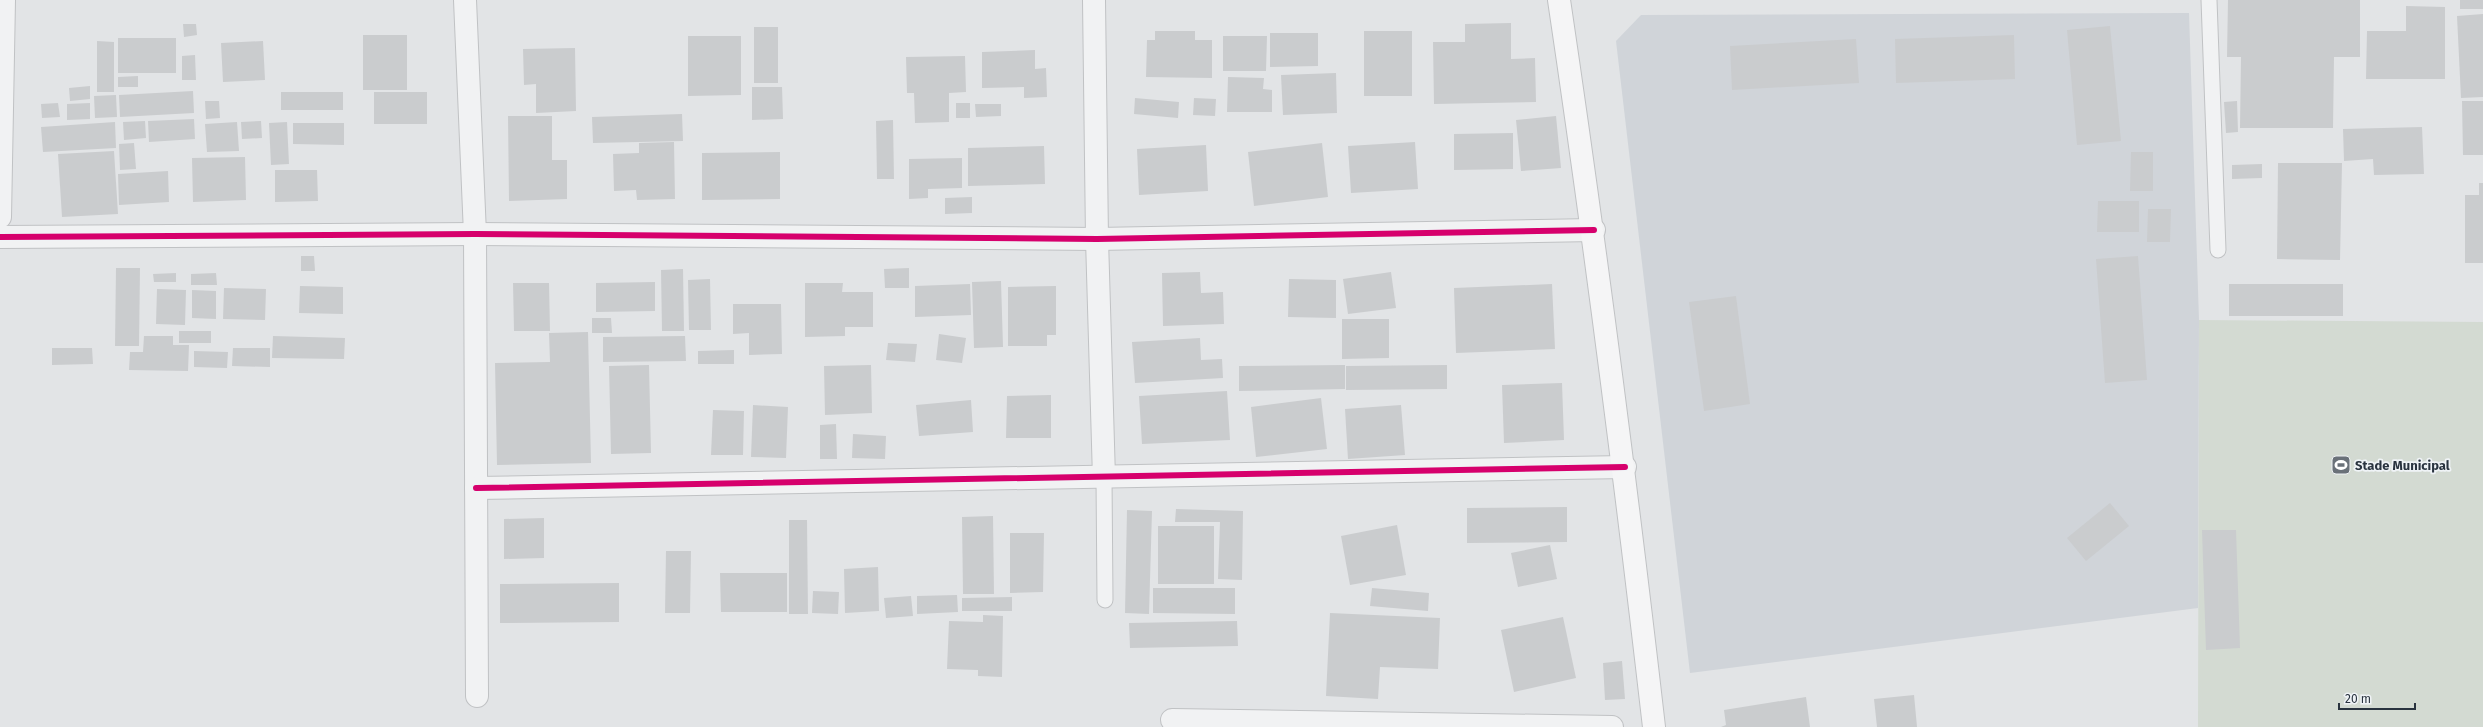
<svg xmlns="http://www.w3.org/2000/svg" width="2483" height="727" font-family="'Fira Sans',sans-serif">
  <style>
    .built { fill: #d0d4d9 }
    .green { fill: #d3dad2 }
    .building { fill: #caccce }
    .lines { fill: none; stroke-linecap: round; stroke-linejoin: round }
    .lane-casing { stroke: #c0c2c4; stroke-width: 17 }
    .street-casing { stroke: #c0c2c4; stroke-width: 24 }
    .secondary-casing { stroke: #c0c2c4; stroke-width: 24 }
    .lane { stroke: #f1f2f3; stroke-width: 15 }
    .street { stroke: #f1f2f3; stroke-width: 22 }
    .secondary { stroke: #f5f5f6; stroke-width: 22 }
    .cycleway-casing { stroke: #eff3f6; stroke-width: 8 }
    .cycleway { stroke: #d6006c; stroke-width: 6 }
    .labels { text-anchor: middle; stroke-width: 3.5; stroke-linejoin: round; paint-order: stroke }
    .poi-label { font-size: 13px; font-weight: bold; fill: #29333f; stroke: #eff3f6; text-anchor: start }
  </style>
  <rect width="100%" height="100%" fill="#e2e4e6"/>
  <polygon class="built" points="2189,13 2199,320 2198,608 1690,673 1616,41 1641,15"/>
  <polygon class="green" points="2199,320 2483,322 2483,727 2198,727"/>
  <g class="building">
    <polygon points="2228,0 2360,0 2360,57 2334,57 2333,128 2240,128 2241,57 2227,57"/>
    <rect x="2460" y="0" width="23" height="9"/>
    <polygon points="2406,6 2445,7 2445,79 2366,79 2367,31 2406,31"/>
    <polygon points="2483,14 2483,97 2461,98 2457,16"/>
    <polygon points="1511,23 1511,59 1535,58 1536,102 1434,104 1433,42 1465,42 1465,24"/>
    <polygon points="183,24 196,24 197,35 184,37"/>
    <polygon points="2110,26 2121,141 2077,145 2067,30"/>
    <rect x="754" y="27" width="24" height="56"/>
    <polygon points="1155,31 1195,31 1195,40 1212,40 1212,78 1146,77 1147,40 1155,40"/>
    <rect x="1364" y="31" width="48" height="65"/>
    <polygon points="1270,33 1318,33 1318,66 1270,67"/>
    <rect x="363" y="35" width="44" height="55"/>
    <polygon points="2014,35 2015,79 1896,83 1895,39"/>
    <polygon points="688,36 741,36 741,95 688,96"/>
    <polygon points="1223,36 1267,36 1266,71 1223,71"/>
    <rect x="118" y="38" width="58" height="35"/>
    <polygon points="1856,39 1859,83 1732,90 1730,46"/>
    <polygon points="97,41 114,42 114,92 97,92"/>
    <polygon points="263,41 265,80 223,82 221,43"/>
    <polygon points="575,48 576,111 536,113 536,84 524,85 523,49"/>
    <polygon points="1035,50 1035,69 1046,68 1047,97 1024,98 1024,87 982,88 982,52"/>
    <polygon points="195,55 196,80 182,80 182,56"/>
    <polygon points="965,56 966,92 949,93 949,122 915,123 914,93 907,93 906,57"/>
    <polygon points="1336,73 1337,113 1283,115 1281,75"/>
    <polygon points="138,76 138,87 118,87 118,77"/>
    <polygon points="1228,77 1264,78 1263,89 1272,90 1272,112 1227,112"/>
    <polygon points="90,86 90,99 70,101 69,88"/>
    <polygon points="752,87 782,87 783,119 752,120"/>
    <polygon points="193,91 194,113 120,117 119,95"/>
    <rect x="281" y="92" width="62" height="18"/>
    <rect x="374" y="92" width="53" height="32"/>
    <polygon points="116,95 117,117 95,118 94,96"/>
    <polygon points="1135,98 1179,102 1178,118 1134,114"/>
    <polygon points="1194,98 1216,99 1215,116 1193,115"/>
    <polygon points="205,101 219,101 220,118 206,119"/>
    <polygon points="2237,101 2238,132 2226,133 2224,102"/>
    <polygon points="2462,101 2483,101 2483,155 2463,155"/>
    <polygon points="58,103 60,117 42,118 41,104"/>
    <polygon points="90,103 90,119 67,120 67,104"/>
    <rect x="956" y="103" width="14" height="15"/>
    <polygon points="975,104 1001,104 1001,116 976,117"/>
    <polygon points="682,114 683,141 593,143 592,117"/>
    <polygon points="508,116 552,116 552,160 567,160 567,199 509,201"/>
    <polygon points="1556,116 1561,168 1521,171 1516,120"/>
    <polygon points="194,119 195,139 149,142 148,121"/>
    <polygon points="893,120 894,179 877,179 876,121"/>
    <polygon points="145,121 146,138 124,140 123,122"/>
    <polygon points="261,121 262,138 242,139 241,122"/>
    <polygon points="115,122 116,148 43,152 41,127"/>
    <polygon points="237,122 239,151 207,152 205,124"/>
    <polygon points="287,122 289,164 271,165 269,123"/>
    <polygon points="293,123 344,123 344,145 293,144"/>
    <polygon points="2422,127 2424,174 2374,175 2373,159 2344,161 2343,129"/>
    <polygon points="1513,133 1513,169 1454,170 1454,134"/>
    <polygon points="674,142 675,199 637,200 636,190 614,191 613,154 639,153 639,143"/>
    <polygon points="1415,142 1418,189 1351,193 1348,146"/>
    <polygon points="134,143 136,169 120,170 119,144"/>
    <polygon points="1322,143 1328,197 1254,206 1248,152"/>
    <polygon points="1206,145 1208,191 1139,195 1137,149"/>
    <polygon points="1044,146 1045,184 968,186 968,148"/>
    <polygon points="114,151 118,214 62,217 58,154"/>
    <polygon points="780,152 780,199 702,200 702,153"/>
    <polygon points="2131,152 2153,152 2153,191 2130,191"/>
    <polygon points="245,157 246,200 193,202 192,158"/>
    <polygon points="962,158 962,188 928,189 928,198 909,199 909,159"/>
    <polygon points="2278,163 2342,163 2340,260 2277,259"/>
    <polygon points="2262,164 2262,178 2232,179 2232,165"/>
    <polygon points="275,170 317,170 318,201 275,202"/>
    <polygon points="168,171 169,202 119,205 118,174"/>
    <polygon points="2479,183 2483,183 2483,263 2465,263 2465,195 2479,195"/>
    <polygon points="972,197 972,213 945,214 945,198"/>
    <polygon points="2098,201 2139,201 2139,232 2097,232"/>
    <polygon points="2148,209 2171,209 2170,242 2147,242"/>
    <polygon points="301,256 314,256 315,271 301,271"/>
    <polygon points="2138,256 2147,380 2105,383 2096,259"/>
    <polygon points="116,268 140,268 139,346 115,346"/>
    <polygon points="909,268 909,288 885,288 884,269"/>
    <polygon points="683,269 684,331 662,331 661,270"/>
    <polygon points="1200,272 1201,293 1223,292 1224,324 1163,326 1162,273"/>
    <polygon points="1391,272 1396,308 1348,314 1343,279"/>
    <polygon points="176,273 176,282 154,282 153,274"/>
    <polygon points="216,273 217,285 191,285 191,274"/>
    <polygon points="710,279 711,330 689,330 688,280"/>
    <polygon points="1289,279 1336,280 1336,318 1288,317"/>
    <polygon points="1001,281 1003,347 974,348 972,282"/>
    <polygon points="655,282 655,311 596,312 596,283"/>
    <polygon points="513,283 549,283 550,331 514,331"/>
    <polygon points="805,283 843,283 842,292 873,292 873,327 845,327 845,336 805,337"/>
    <polygon points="970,284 971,315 915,317 915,286"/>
    <polygon points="1552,284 1555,349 1456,353 1454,288"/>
    <rect x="2229" y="284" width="114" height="32"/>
    <polygon points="300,286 343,287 343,314 299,313"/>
    <polygon points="1056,286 1056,335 1047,335 1047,346 1008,346 1008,287"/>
    <polygon points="224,288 266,289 265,320 223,319"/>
    <polygon points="157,289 186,290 185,325 156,324"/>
    <polygon points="192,290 216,291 216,319 192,318"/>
    <polygon points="1736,296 1750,404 1704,411 1689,302"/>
    <polygon points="733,304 781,304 782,354 749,355 749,333 733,334"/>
    <polygon points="592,318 611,318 612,333 592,333"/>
    <polygon points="1342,319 1389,319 1389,358 1342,359"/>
    <rect x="179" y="331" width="32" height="12"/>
    <polygon points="588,332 591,463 497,465 495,363 550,362 549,333"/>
    <polygon points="939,334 966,338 962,363 936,360"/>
    <polygon points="144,336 173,336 173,345 189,345 188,371 129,370 130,352 143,352"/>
    <polygon points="273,336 345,338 344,359 272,358"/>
    <polygon points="685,336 686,361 603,362 603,337"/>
    <polygon points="1200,338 1201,360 1222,359 1223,378 1135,383 1132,342"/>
    <polygon points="888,343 917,344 915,362 886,360"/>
    <polygon points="52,348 92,348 93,364 52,365"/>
    <polygon points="233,348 270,348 270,367 232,366"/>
    <polygon points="734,350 734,364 698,364 698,351"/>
    <polygon points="194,351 228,352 227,368 194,367"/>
    <polygon points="649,365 651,453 611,454 609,366"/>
    <polygon points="871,365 872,413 825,415 824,366"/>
    <polygon points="1345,365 1345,389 1239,391 1239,366"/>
    <polygon points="1447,365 1447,389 1346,390 1346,366"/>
    <polygon points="1562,383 1564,440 1504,443 1502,385"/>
    <polygon points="1227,391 1230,440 1142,444 1139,396"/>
    <polygon points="1051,395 1051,438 1006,438 1007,396"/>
    <polygon points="1321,398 1327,449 1256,457 1251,407"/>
    <polygon points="971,400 973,432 919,436 916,405"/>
    <polygon points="753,405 788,407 786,458 751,457"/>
    <polygon points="1401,405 1405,455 1348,459 1345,409"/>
    <polygon points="713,410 744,411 743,455 711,455"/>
    <polygon points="836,424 837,459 820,459 820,425"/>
    <polygon points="853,434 886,436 885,459 852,458"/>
    <polygon points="2110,503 2129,526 2086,561 2067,538"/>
    <polygon points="1567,507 1567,542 1467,543 1467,508"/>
    <polygon points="1176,509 1243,511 1242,580 1218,579 1220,522 1175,522"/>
    <polygon points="1127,510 1152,511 1149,614 1125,613"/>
    <polygon points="993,516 994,594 963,594 962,517"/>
    <polygon points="544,518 544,558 504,559 504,519"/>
    <polygon points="789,520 807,520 808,614 789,614"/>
    <polygon points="1397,525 1406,575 1350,585 1341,536"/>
    <rect x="1158" y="526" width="56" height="58"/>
    <polygon points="2202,530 2236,530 2240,648 2206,650"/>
    <polygon points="1010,533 1044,533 1043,592 1010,593"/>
    <polygon points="1550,545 1557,579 1518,587 1511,553"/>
    <polygon points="666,551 691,551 690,613 665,613"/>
    <polygon points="878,567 879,611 845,613 844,569"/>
    <polygon points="720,573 787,573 787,612 721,612"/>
    <polygon points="619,583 619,622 500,623 500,584"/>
    <polygon points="1153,588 1235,588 1235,614 1153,613"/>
    <polygon points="1372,588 1429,593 1428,611 1370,606"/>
    <polygon points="813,591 839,592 838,614 812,613"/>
    <polygon points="957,595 958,612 917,614 917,596"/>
    <polygon points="911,596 913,616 886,618 884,598"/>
    <polygon points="1012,597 1012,611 962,611 962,598"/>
    <polygon points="1330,613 1440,618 1438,669 1380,667 1378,699 1326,696"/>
    <polygon points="983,615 1003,616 1002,677 978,676 978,670 947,669 949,621 983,622"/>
    <polygon points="1563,617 1576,678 1514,692 1501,630"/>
    <polygon points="1237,621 1238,646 1130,648 1129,623"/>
    <polygon points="1622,661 1625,699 1605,700 1603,663"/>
    <polygon points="1914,695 1917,727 1877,727 1874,699"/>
    <polygon points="1806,697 1810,727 1721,727 1726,725 1724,710"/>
  </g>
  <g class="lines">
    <defs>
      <g id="lane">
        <polyline points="2209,0 2218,250"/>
        <polyline points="1104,478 1105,600"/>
      </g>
      <g id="street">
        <polyline points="465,0 475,234 477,696"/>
        <polyline points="1094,0 1097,239 1104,478"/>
        <polyline points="0,217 4,0"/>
        <polyline points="0,237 475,234 1097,239 1594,230"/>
        <polyline points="476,488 1625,467"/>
        <polyline points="1172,720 1612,727"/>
      </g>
      <path id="secondary" d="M1559,0c36,242 67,484 95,727"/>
    </defs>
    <use href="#lane" class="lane-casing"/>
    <use href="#street" class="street-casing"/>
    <use href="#secondary" class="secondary-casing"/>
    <use href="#lane" class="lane"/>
    <use href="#street" class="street"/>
    <use href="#secondary" class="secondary"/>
    <defs>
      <g id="cycleway">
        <polyline points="0,237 475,234 1097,239 1594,230"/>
        <polyline points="476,488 1625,467"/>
      </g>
    </defs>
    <use href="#cycleway" class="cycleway-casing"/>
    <use href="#cycleway" class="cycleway"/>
  </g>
  <defs>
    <symbol id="stadium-square" viewBox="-11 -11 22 22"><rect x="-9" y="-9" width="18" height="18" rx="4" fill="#6a7179" stroke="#eff3f6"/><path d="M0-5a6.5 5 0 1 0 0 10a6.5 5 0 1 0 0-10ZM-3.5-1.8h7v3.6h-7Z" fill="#fff"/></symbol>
  </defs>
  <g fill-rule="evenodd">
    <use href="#stadium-square" x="2330" y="454" width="22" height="22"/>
  </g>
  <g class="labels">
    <g class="poi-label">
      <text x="2355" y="470">Stade Municipal</text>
    </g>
  </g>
  <path d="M2339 703v6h76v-6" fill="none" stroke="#29333f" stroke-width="2"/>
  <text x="2345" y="703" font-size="12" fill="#29333f" stroke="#eff3f6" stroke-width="3" paint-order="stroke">20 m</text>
</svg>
